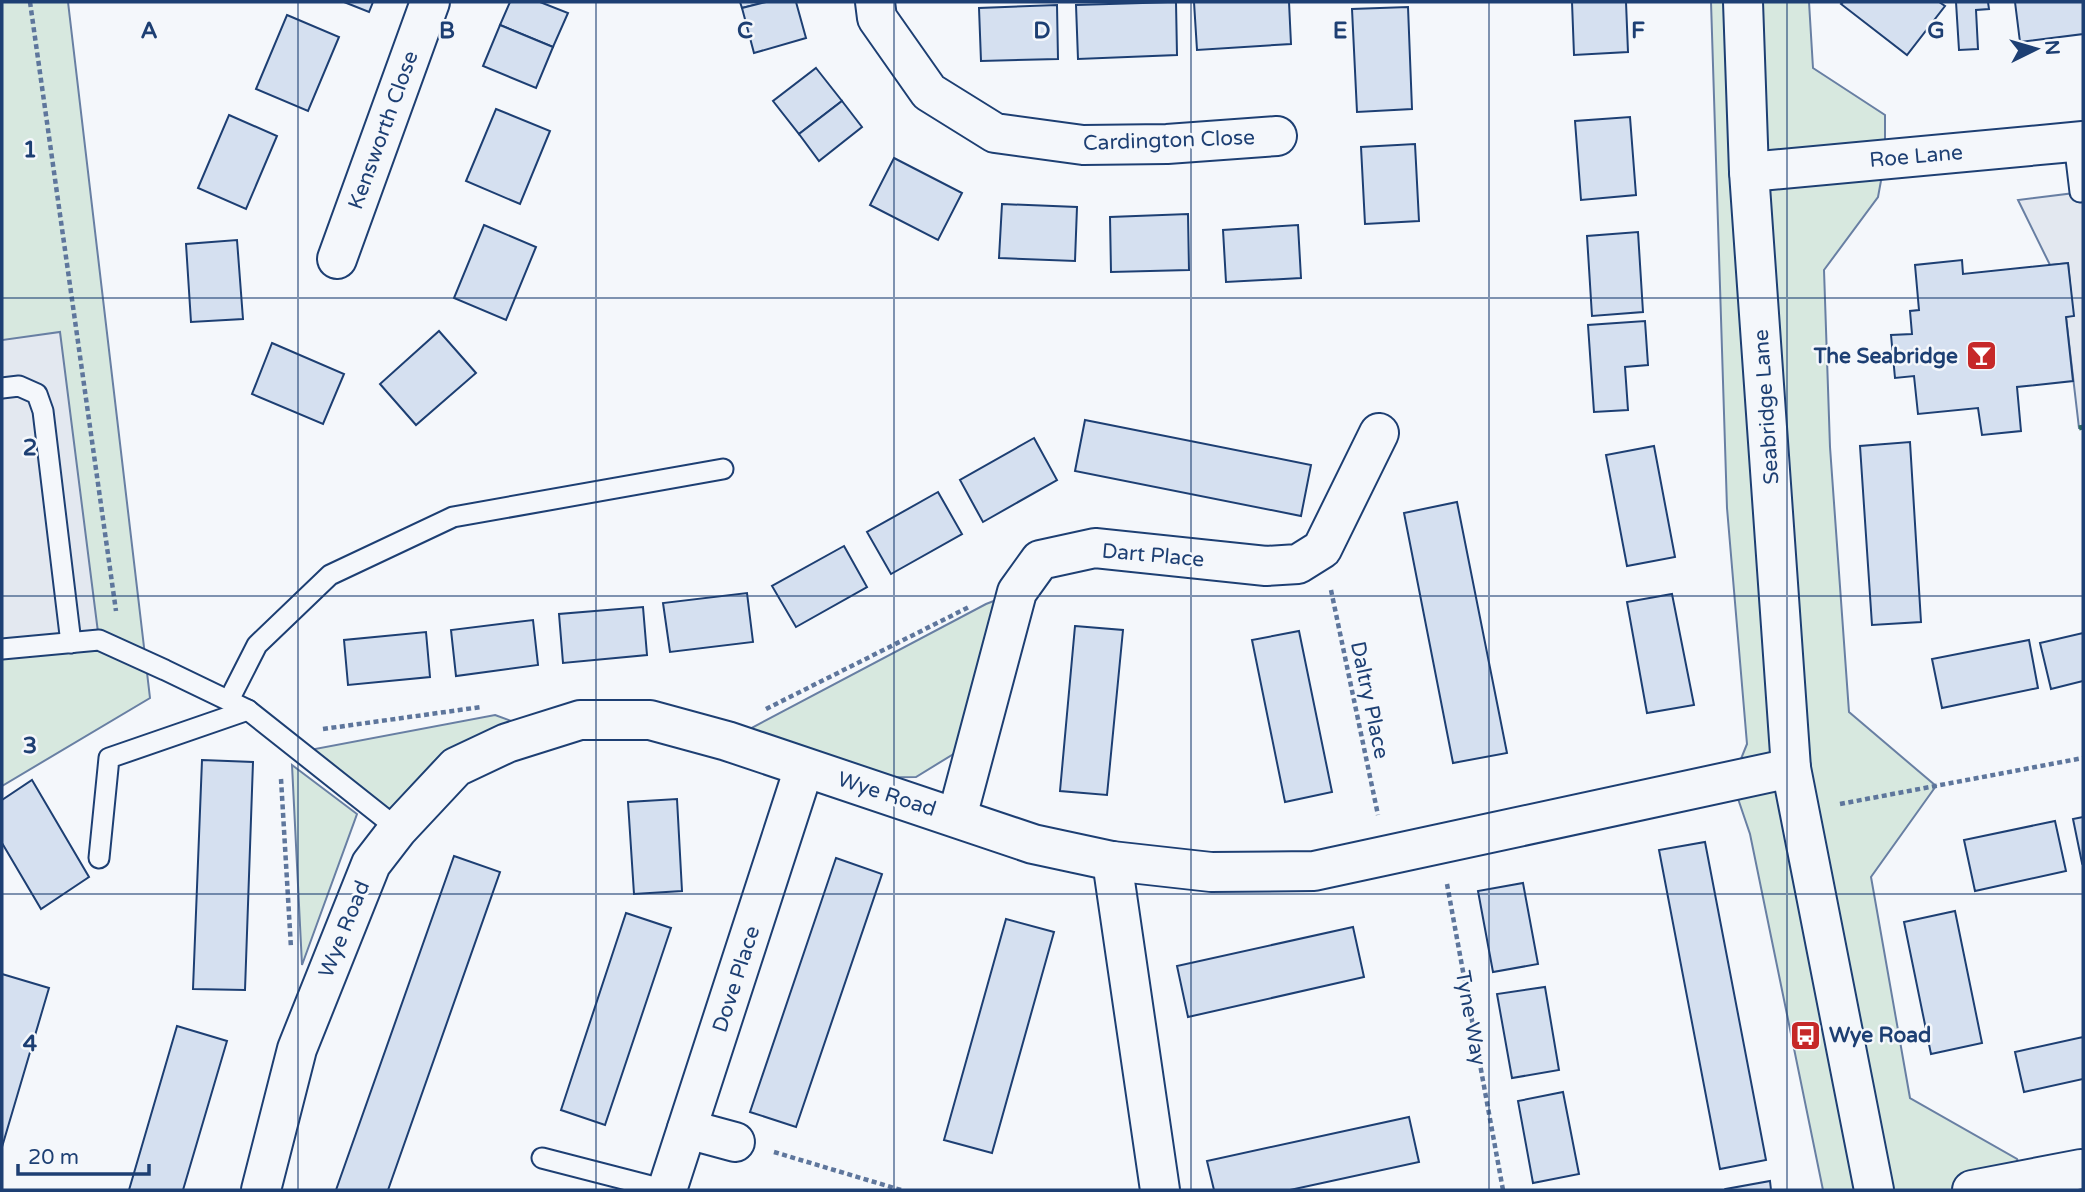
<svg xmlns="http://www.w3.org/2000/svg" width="2085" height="1192" font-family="'Varela Round',sans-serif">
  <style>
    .green { fill: #d7e8df; stroke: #687fa3; stroke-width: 2 }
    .parking { fill: #e3e8f0; stroke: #687fa3; stroke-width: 2 }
    .building { fill: #d5e0f0; stroke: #1d3f73; stroke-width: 2 }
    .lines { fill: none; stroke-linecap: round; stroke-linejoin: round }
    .lane-casing { stroke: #1d3f73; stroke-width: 23 }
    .street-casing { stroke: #1d3f73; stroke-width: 42 }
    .secondary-casing { stroke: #1d3f73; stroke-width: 42 }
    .path { stroke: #5e769c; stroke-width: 4.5; stroke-dasharray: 5 3.5; stroke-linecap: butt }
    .lane { stroke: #f4f7fb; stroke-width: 19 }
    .street { stroke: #f4f7fb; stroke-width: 38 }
    .secondary { stroke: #f4f7fb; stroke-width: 38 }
    .hedge { stroke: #2c6c60; stroke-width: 5; stroke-dasharray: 3.5 5; stroke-linecap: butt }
    .grid { fill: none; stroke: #1d3f73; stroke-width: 2; stroke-opacity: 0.55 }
    .labels { text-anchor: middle; stroke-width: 5; stroke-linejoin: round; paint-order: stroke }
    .street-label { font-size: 21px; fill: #1d3f73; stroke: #f4f7fb }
    .poi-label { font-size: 21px; font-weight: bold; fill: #1d3f73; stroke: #f4f7fb; text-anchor: end }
    .grid-label { font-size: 23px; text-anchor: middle; font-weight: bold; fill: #1d3f73; stroke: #f4f7fb; stroke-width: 5; stroke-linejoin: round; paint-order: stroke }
  </style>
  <rect width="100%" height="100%" fill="#f4f7fb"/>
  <g class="green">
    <polygon points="2,2 68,2 150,698 2,786"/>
    <polygon points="1711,2 1809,2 1813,68 1885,115 1885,159 1878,197 1824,270 1830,447 1849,712 1936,786 1871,877 1910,1098 2017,1159 2030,1190 1823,1190 1750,834 1732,781 1747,744 1727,508"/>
    <polygon points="1017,592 978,739 916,777 836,778 727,741 986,604"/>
    <polygon points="495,715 514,722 398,829 299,752"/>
    <polygon points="292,765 357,814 302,965"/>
  </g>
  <g class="parking">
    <polygon points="2083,192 2083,428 2079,428 2066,317 2073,315 2068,263 2050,265 2018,200"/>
    <polygon points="60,332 99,640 2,649 2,340"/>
  </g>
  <g class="building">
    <polygon points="344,2 373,2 369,12"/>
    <polygon points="510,2 540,2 568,13 553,47 500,25"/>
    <polygon points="740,2 766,2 742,8"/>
    <polygon points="766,2 796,2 806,38 754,53 742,8"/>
    <polygon points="1176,2 1177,55 1078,59 1076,5"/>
    <polygon points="1194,2 1289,2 1291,44 1197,50"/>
    <polygon points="1572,2 1626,2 1628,52 1574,55"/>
    <polygon points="1843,2 1939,2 1945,6 1907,55 1841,4"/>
    <polygon points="1956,2 1988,2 1989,9 1976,10 1978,49 1959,50"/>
    <polygon points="2015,2 2083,2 2083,34 2020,42"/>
    <polygon points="1057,5 1058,59 981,61 979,8"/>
    <polygon points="1408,7 1412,109 1357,112 1352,9"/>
    <polygon points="287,15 339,37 308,111 256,89"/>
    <polygon points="500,25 553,47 536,88 483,66"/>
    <polygon points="816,68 842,101 799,134 773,101"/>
    <polygon points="842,101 862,127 819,161 799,134"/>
    <polygon points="496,109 550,131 520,204 466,181"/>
    <polygon points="229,115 277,136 246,209 198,188"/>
    <polygon points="1630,117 1636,195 1581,200 1575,121"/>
    <polygon points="1415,144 1419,221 1365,224 1361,147"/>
    <polygon points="894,158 962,193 938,240 870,205"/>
    <polygon points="1002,204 1077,207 1075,261 999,258"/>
    <polygon points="1188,214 1189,270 1111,272 1110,217"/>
    <polygon points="484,225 536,247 506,320 454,298"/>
    <polygon points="1298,225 1301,278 1226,282 1223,230"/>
    <polygon points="1638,232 1643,312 1592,316 1587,236"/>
    <polygon points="237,240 243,319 191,322 186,244"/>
    <polygon points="1962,260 1963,274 2068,263 2074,316 2066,317 2073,381 2017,387 2021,431 1982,435 1978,408 1918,414 1914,376 1895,378 1891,335 1912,334 1910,311 1919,310 1915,265"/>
    <polygon points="1645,321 1648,365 1625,367 1628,410 1594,412 1588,325"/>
    <polygon points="439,331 476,373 416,425 380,384"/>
    <polygon points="272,343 344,374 323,424 252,394"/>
    <polygon points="1085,420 1311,465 1301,516 1075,471"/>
    <polygon points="1034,438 1057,480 983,522 960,480"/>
    <polygon points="1910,442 1921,622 1872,625 1860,446"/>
    <polygon points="1654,446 1675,557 1627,566 1606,455"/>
    <polygon points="938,492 962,534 891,574 867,532"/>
    <polygon points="1457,502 1507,753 1453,763 1404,513"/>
    <polygon points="844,546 867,587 796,627 772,586"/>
    <polygon points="747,593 753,642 670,652 663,603"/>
    <polygon points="1672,594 1694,705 1647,713 1627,602"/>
    <polygon points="643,607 647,655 563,663 559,614"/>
    <polygon points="533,620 538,665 456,676 451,630"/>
    <polygon points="1075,626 1123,630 1107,795 1060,791"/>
    <polygon points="1299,631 1332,792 1285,802 1252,640"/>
    <polygon points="426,632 430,677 348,685 344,640"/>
    <polygon points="2083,633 2083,681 2051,689 2040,643"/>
    <polygon points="2029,640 2038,688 1942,708 1932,659"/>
    <polygon points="202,760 253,762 245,990 193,989"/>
    <polygon points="32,780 89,877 41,909 2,843 2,800"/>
    <polygon points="677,799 682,891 634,894 628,802"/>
    <polygon points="2083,817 2083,862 2082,863 2073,819"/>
    <polygon points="2055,821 2066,871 1975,891 1964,840"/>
    <polygon points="1705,842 1766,1160 1720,1169 1659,850"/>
    <polygon points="454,856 500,872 388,1190 336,1190"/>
    <polygon points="836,858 882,874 796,1127 750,1112"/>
    <polygon points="1523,883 1538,964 1493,972 1478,891"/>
    <polygon points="1955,911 1982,1043 1931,1054 1904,922"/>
    <polygon points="626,913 671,928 605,1125 561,1110"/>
    <polygon points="1006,919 1054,932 992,1153 944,1140"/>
    <polygon points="1353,927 1364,977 1188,1017 1177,966"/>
    <polygon points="2,974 49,988 2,1147"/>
    <polygon points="1545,987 1559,1070 1512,1078 1497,994"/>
    <polygon points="177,1026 227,1041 183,1190 129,1190"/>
    <polygon points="2083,1037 2083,1079 2024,1092 2015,1052"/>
    <polygon points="1563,1092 1579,1174 1533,1183 1518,1101"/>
    <polygon points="1409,1117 1419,1162 1290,1190 1214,1190 1207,1161"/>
    <polygon points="1770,1181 1771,1190 1727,1190 1726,1189"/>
  </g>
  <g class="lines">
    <defs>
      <g id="lane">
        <polyline points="2074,142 2080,192"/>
        <polyline points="2,388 19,386 37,394 43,411 71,643"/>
        <polyline points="2,649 99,640 165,670 248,710 398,829"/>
        <polyline points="229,700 257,645 330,575 453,517 723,469"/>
        <polyline points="99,858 109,758 248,710"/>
        <polyline points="542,1158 666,1190"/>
      </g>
      <g id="street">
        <polyline points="875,2 877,18 929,92 995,133 1083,145 1167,144 1277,136"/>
        <polyline points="1749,172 2083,141"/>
        <polyline points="337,259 430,2"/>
        <polyline points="957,817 1017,592 1040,560 1095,548 1266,566 1298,564 1322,549 1379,433"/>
        <polyline points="1112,861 1160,1190"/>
        <polyline points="687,1129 735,1142"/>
        <polyline points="261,1190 297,1049 371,864 398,829 456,767 507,743 580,720 650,720 727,741 1033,844 1112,861 1211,872 1314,871 1791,768"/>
        <polyline points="667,1190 804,768"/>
        <polyline points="1972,1190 2081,1169"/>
      </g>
      <polyline id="secondary" points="1743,2 1749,172 1791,768 1874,1190"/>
    </defs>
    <use href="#lane" class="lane-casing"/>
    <use href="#street" class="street-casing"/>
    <use href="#secondary" class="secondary-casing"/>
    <g class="path">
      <polyline points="30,2 116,611"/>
      <polyline points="1331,590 1378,815"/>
      <polyline points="766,709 971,606"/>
      <polyline points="323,729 481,707"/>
      <polyline points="281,779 291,948"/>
      <polyline points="1840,804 2083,758"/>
      <polyline points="1447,884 1503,1190"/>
      <polyline points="774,1152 901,1190"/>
    </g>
    <use href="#lane" class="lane"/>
    <use href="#street" class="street"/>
    <use href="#secondary" class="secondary"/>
    <polyline class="hedge" points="2079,428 2083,427"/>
  </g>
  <path class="grid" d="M298,2v1188M596,2v1188M894,2v1188M1191,2v1188M1489,2v1188M1787,2v1188M2,298h2081M2,596h2081M2,894h2081"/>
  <defs>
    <symbol id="bar-square" viewBox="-11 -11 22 22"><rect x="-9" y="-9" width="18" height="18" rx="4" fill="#c62828" stroke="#f4f7fb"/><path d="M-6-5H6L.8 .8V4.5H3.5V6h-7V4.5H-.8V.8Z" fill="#fff"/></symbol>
    <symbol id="bus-square" viewBox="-11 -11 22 22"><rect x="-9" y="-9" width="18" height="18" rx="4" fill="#c62828" stroke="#f4f7fb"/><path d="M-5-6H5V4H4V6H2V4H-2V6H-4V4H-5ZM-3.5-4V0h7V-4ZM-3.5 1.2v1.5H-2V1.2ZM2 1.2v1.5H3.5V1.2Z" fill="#fff"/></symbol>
  </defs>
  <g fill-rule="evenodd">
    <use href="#bar-square" x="1964" y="338" width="35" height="35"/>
    <use href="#bus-square" x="1788" y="1018" width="35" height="35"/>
  </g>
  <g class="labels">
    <g class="street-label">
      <text transform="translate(383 130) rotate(-70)" y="7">Kensworth Close</text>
      <text transform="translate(1169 140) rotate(-2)" y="7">Cardington Close</text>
      <text transform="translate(1916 156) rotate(-5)" y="7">Roe Lane</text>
      <text transform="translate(1766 407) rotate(-94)" y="7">Seabridge Lane</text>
      <text transform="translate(1153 555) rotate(5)" y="7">Dart Place</text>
      <text transform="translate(1370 700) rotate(78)" y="7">Daltry Place</text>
      <text transform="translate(887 794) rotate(18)" y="7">Wye Road</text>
      <text transform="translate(344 929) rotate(-68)" y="7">Wye Road</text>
      <text transform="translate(736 979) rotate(-72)" y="7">Dove Place</text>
      <text transform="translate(1471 1018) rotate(80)" y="7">Tyne Way</text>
    </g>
    <g class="poi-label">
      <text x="1958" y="363">The Seabridge</text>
      <text x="1829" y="1042" text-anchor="start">Wye Road</text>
    </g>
  </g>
  <g class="grid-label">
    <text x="149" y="38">A</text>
    <text x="447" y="38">B</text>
    <text x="745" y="38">C</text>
    <text x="1042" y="38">D</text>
    <text x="1340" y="38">E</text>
    <text x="1638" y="38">F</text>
    <text x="1936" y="38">G</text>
    <text x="30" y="157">1</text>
    <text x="30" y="455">2</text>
    <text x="30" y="753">3</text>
    <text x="30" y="1051">4</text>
  </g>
  <rect width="2085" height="1192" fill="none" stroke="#1d3f73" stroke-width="7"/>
  <g transform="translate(2036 49) rotate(85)" stroke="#f4f7fb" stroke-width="5" paint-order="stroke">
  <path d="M0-5L12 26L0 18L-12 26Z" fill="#1d3f73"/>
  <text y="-10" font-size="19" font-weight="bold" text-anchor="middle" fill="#1d3f73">N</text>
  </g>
  <path d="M18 1164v10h131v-10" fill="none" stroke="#1d3f73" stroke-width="3.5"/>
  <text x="28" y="1164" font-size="21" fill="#1d3f73" stroke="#f4f7fb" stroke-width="5" paint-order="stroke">20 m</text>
</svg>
